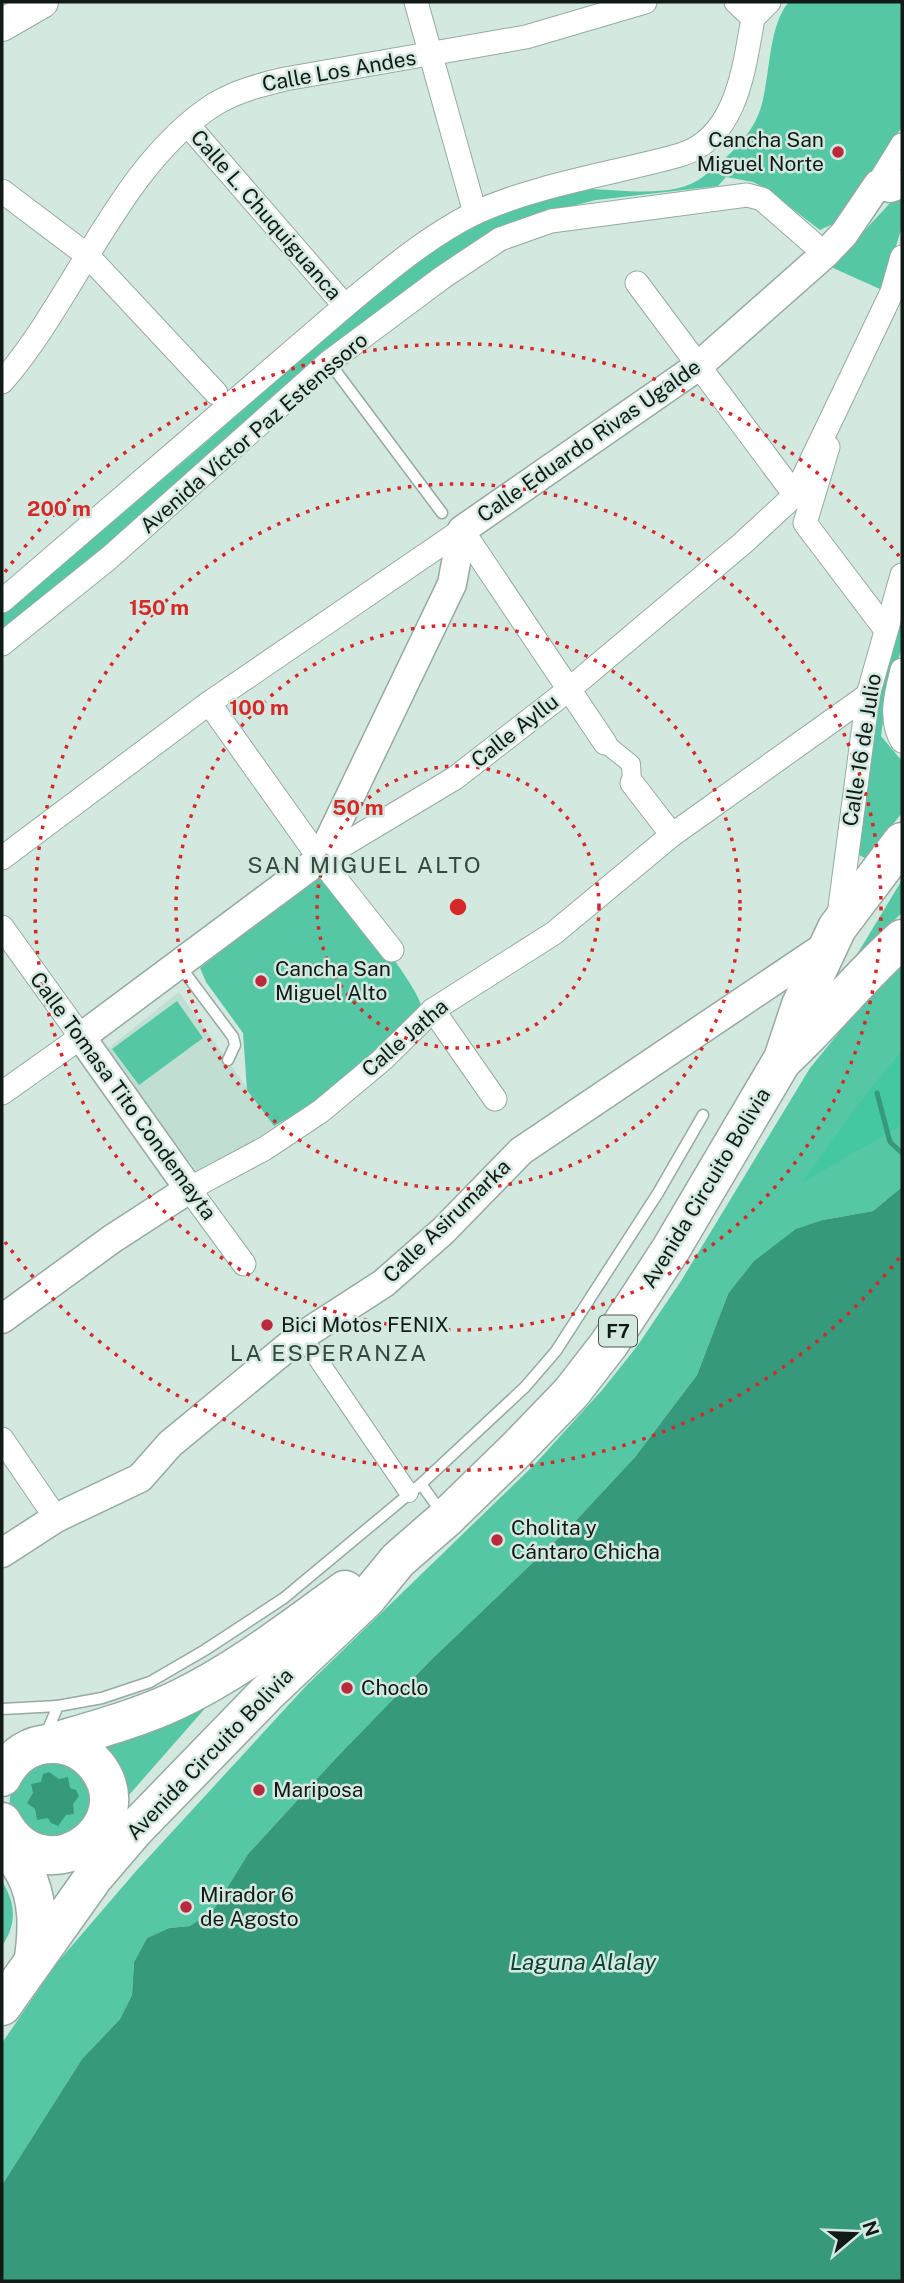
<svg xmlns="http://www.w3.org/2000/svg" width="904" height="2283" font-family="'Public Sans',sans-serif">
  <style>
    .built { fill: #c0ded2 }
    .green { fill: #56c7a4 }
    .forest { fill: #43c8a2 }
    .water { fill: #36997c }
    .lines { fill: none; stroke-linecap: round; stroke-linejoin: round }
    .stream { stroke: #36997c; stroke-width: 5 }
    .service-casing { stroke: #95aaa2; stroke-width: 13 }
    .pedestrian-casing { stroke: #95aaa2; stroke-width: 20 }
    .minor-casing { stroke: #95aaa2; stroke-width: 25 }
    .tertiary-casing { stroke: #95aaa2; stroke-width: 31 }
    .secondary-casing { stroke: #95aaa2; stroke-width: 34 }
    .trunk-casing { stroke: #95aaa2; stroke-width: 41 }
    .service { stroke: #fff; stroke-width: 10 }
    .pedestrian { stroke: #fff; stroke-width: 18 }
    .minor { stroke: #fff; stroke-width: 23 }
    .tertiary { stroke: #fff; stroke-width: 28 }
    .secondary { stroke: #fff; stroke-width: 32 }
    .trunk { stroke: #fff; stroke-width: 38 }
    .ring { fill: none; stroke: #d62828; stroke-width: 3.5; stroke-dasharray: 3.5 7 }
    .poi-dot { fill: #bb2a3c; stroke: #d3e9e0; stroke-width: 2.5 }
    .labels { text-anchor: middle; stroke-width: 5; stroke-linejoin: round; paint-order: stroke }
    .shield { fill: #d3e9e0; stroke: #4c5853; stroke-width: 2 }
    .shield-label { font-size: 19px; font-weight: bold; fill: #121a17 }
    .street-label { font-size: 21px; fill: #121a17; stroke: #d3e9e0 }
    .poi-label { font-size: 21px; fill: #121a17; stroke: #d3e9e0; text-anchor: start }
    .neighbourhood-label { font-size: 23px; letter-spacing: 2px; fill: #364942; stroke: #d3e9e0 }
    .water-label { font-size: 23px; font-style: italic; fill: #094334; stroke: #d3e9e0 }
    .centre { fill: #d62828; stroke: #d3e9e0; stroke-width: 3.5 }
    .ring-label { font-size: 21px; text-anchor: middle; font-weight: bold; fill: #d62828; stroke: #d3e9e0; stroke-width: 5; stroke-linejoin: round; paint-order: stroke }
  </style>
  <rect width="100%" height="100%" fill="#d3e9e0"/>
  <polygon class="built" points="179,992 274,1126 202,1178 106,1050"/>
  <g class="green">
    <path d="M789,2h113v125l-67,96 -15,7 -55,-42 -12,-6 -27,-5 -8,9 -122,14 -65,16 -529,416v-19c87,-71 174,-144 258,-218 65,-57 131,-122 207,-164 26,-15 84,-40 114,-42 35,-1 92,12 123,-13 21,-17 45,-37 55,-63 12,-32 8,-87 30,-111z"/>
    <polygon points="902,199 902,227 882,290 831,267 890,203"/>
    <polygon points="902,604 902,647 886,699 881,736 902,761 902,813 865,858 855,853 872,731"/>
    <path d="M324,870c17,22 99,119 98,140l-105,92 -43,24 -27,-36 -4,-57 -37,-51 -6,-14z"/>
    <polygon points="902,880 902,913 856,956"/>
    <polygon points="902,961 902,1187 873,1211 823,1220 728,1294 697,1375 635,1457 569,1528 432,1659 336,1758 248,1854 214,1909 190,1926 169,1928 147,1938 134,1962 132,1995 120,2019 82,2059 2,2185 2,2043 57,1963 137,1870 306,1686 535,1464 603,1389 638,1345 681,1281 810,1068 868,997"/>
    <polygon points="177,1001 203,1038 139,1085 112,1049"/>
    <polygon points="208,1705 122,1803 98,1743"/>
    <path d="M38,1757l49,13 8,45 -43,29 -41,-29c-6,-29 9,-36 27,-58z"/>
    <path d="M2,1881c14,23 15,43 0,65z"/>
  </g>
  <polygon class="forest" points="902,1050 902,1125 802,1183 856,1107"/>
  <g class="water">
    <polygon points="902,1187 902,2281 2,2281 2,2185 82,2059 120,2019 132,1995 134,1962 147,1938 169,1928 190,1926 214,1909 248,1854 336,1758 432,1659 569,1528 635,1457 697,1375 728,1294 754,1261 796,1229 823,1220 873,1211"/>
    <polygon points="49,1772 59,1779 68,1777 70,1788 76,1790 79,1796 73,1804 74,1814 66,1815 58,1826 51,1823 48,1818 37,1820 35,1809 27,1803 33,1793 31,1784 41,1782 43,1774"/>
  </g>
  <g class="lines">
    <polyline class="stream" points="877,1093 890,1142 902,1153"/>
    <defs>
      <g id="service">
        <polyline points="329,362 442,513"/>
        <polyline points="180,966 233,1037 235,1045 228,1060"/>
        <polyline points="421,1484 442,1513"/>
        <polyline points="2,1709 58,1706"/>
        <polyline points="45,1736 58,1706 102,1698 150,1682 205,1650 284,1598 421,1484 525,1387 556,1351 658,1193 703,1115"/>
      </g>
      <g id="pedestrian">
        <polyline points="605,743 631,764 632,783"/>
        <polyline points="302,1336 409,1493"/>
      </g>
      <g id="minor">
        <polyline points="416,2 475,213"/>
        <polyline points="736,2 753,18"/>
        <polyline points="753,18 769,2"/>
        <polyline points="188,125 345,306"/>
        <polyline points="878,184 902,145"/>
        <polyline points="2,191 88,256 216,393"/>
        <polyline points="637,283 795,495"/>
        <path d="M2,382c73,-83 118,-218 213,-278 22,-13 45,-19 70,-25l241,-42 119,-35"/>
        <polyline points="828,447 805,523 886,630"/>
        <path d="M2,601l343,-295c40,-33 83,-70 130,-93 60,-28 141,-40 205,-58 57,-17 64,-87 73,-137"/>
        <polyline points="2,644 109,558 329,362 443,277 500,239 551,221 747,195 762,199 825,254"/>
        <path d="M902,670c-6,24 -13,49 0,71"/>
        <polyline points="209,703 320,859 392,950"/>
        <polyline points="632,783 672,835"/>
        <polyline points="2,858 209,703 462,530 605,743"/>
        <polyline points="320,859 455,778 567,691 743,543 795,495 892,292 902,257"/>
        <polyline points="838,922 868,695 902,575"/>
        <polyline points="2,927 81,1037 2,1093"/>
        <polyline points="433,1010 495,1099"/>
        <polyline points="244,1264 189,1189 264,1149 321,1111 382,1060 433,1010 554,933 672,835 868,695"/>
        <polyline points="2,1439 56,1518"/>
      </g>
      <g id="tertiary">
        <polyline points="2,1319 112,1239 189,1189 81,1037 320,859 452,584 462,530 697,367 825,254 844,234 878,184 890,188 902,184"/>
        <polyline points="2,1553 56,1518 140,1478 170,1444 296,1340 384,1283 443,1231 521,1151 831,942"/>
      </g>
      <polyline id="secondary" points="2,25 42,2"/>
      <g id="trunk">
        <path d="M785,1058c41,-38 75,-82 117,-119"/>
        <path d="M48,1744c43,-13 86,-24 127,-43 61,-29 115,-71 170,-111"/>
        <path d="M2,1777c10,-20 28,-34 52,-33 16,0 31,8 42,21 49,61 -52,134 -94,57"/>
        <path d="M6,1832c4,24 8,21 18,39 15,28 14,57 10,87"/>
        <polyline points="2,2006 93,1878 135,1829 266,1694 366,1599 398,1560 445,1519 515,1451 571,1393 609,1344 671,1249 783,1059 801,1005 837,928 902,842"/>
      </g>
    </defs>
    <use href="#service" class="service-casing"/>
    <use href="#pedestrian" class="pedestrian-casing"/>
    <use href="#minor" class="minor-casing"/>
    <use href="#tertiary" class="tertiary-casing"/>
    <use href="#secondary" class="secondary-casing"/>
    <use href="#trunk" class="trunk-casing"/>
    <use href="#service" class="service"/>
    <use href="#pedestrian" class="pedestrian"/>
    <use href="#minor" class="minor"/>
    <use href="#tertiary" class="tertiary"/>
    <use href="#secondary" class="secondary"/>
    <use href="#trunk" class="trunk"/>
  </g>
  <g class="ring">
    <circle cx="458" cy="907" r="141"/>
    <circle cx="458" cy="907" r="282"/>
    <circle cx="458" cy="907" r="423"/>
    <path d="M899 1258A564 564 0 0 1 5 1242M5 572A564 564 0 0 1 899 556"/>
  </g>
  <g class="poi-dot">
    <circle cx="838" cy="152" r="7"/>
    <circle cx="261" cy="981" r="7"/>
    <circle cx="267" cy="1325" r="7"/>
    <circle cx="497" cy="1540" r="7"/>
    <circle cx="347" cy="1688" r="7"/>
    <circle cx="259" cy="1790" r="7"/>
    <circle cx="186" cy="1907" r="7"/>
  </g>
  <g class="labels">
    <rect class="shield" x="599" y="1315.5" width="38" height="31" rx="5"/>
    <g class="shield-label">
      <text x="618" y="1338">F7</text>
    </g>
    <g class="street-label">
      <text transform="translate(339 71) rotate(-10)" y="7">Calle Los Andes</text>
      <text transform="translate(266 215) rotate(49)" y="7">Calle L. Chuquiguanca</text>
      <text transform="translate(254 433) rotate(-41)" y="7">Avenida Víctor Paz Estenssoro</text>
      <text transform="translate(589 441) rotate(-35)" y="7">Calle Eduardo Rivas Ugalde</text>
      <text transform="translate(515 731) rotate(-38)" y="7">Calle Ayllu</text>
      <text transform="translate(862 750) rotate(-81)" y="7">Calle 16 de Julio</text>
      <text transform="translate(405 1038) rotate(-41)" y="7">Calle Jatha</text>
      <text transform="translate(123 1096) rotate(54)" y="7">Calle Tomasa Tito Condemayta</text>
      <text transform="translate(706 1188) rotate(-59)" y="7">Avenida Circuito Bolivia</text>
      <text transform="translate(447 1221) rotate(-44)" y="7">Calle Asirumarka</text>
      <text transform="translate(210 1754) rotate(-46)" y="7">Avenida Circuito Bolivia</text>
    </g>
    <g class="poi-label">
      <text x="824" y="147" text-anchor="end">Cancha San<tspan x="824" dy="24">Miguel Norte</tspan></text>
      <text x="275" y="976">Cancha San<tspan x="275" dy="24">Miguel Alto</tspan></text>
      <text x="281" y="1332">Bici Motos FENIX</text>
      <text x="511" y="1535">Cholita y<tspan x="511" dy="24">Cántaro Chicha</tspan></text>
      <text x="361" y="1695">Choclo</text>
      <text x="273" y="1797">Mariposa</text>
      <text x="200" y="1902">Mirador 6<tspan x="200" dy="24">de Agosto</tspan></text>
    </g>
    <g class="neighbourhood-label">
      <text x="365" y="873">SAN MIGUEL ALTO</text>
      <text x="329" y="1361">LA ESPERANZA</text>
    </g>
    <g class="water-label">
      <text x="583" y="1970">Laguna Alalay</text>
    </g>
  </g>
  <circle cx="458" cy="907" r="10" class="centre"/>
  <g class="ring-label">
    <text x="59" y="516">200 m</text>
    <text x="159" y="615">150 m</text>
    <text x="259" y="715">100 m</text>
    <text x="358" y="815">50 m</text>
  </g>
  <rect width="904" height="2283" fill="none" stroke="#121a17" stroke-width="7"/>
  <g transform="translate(855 2234) rotate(71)" stroke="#d3e9e0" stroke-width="5" paint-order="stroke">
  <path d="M0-5L12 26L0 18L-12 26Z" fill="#121a17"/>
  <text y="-10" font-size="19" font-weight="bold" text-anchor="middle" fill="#121a17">N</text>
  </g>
</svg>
